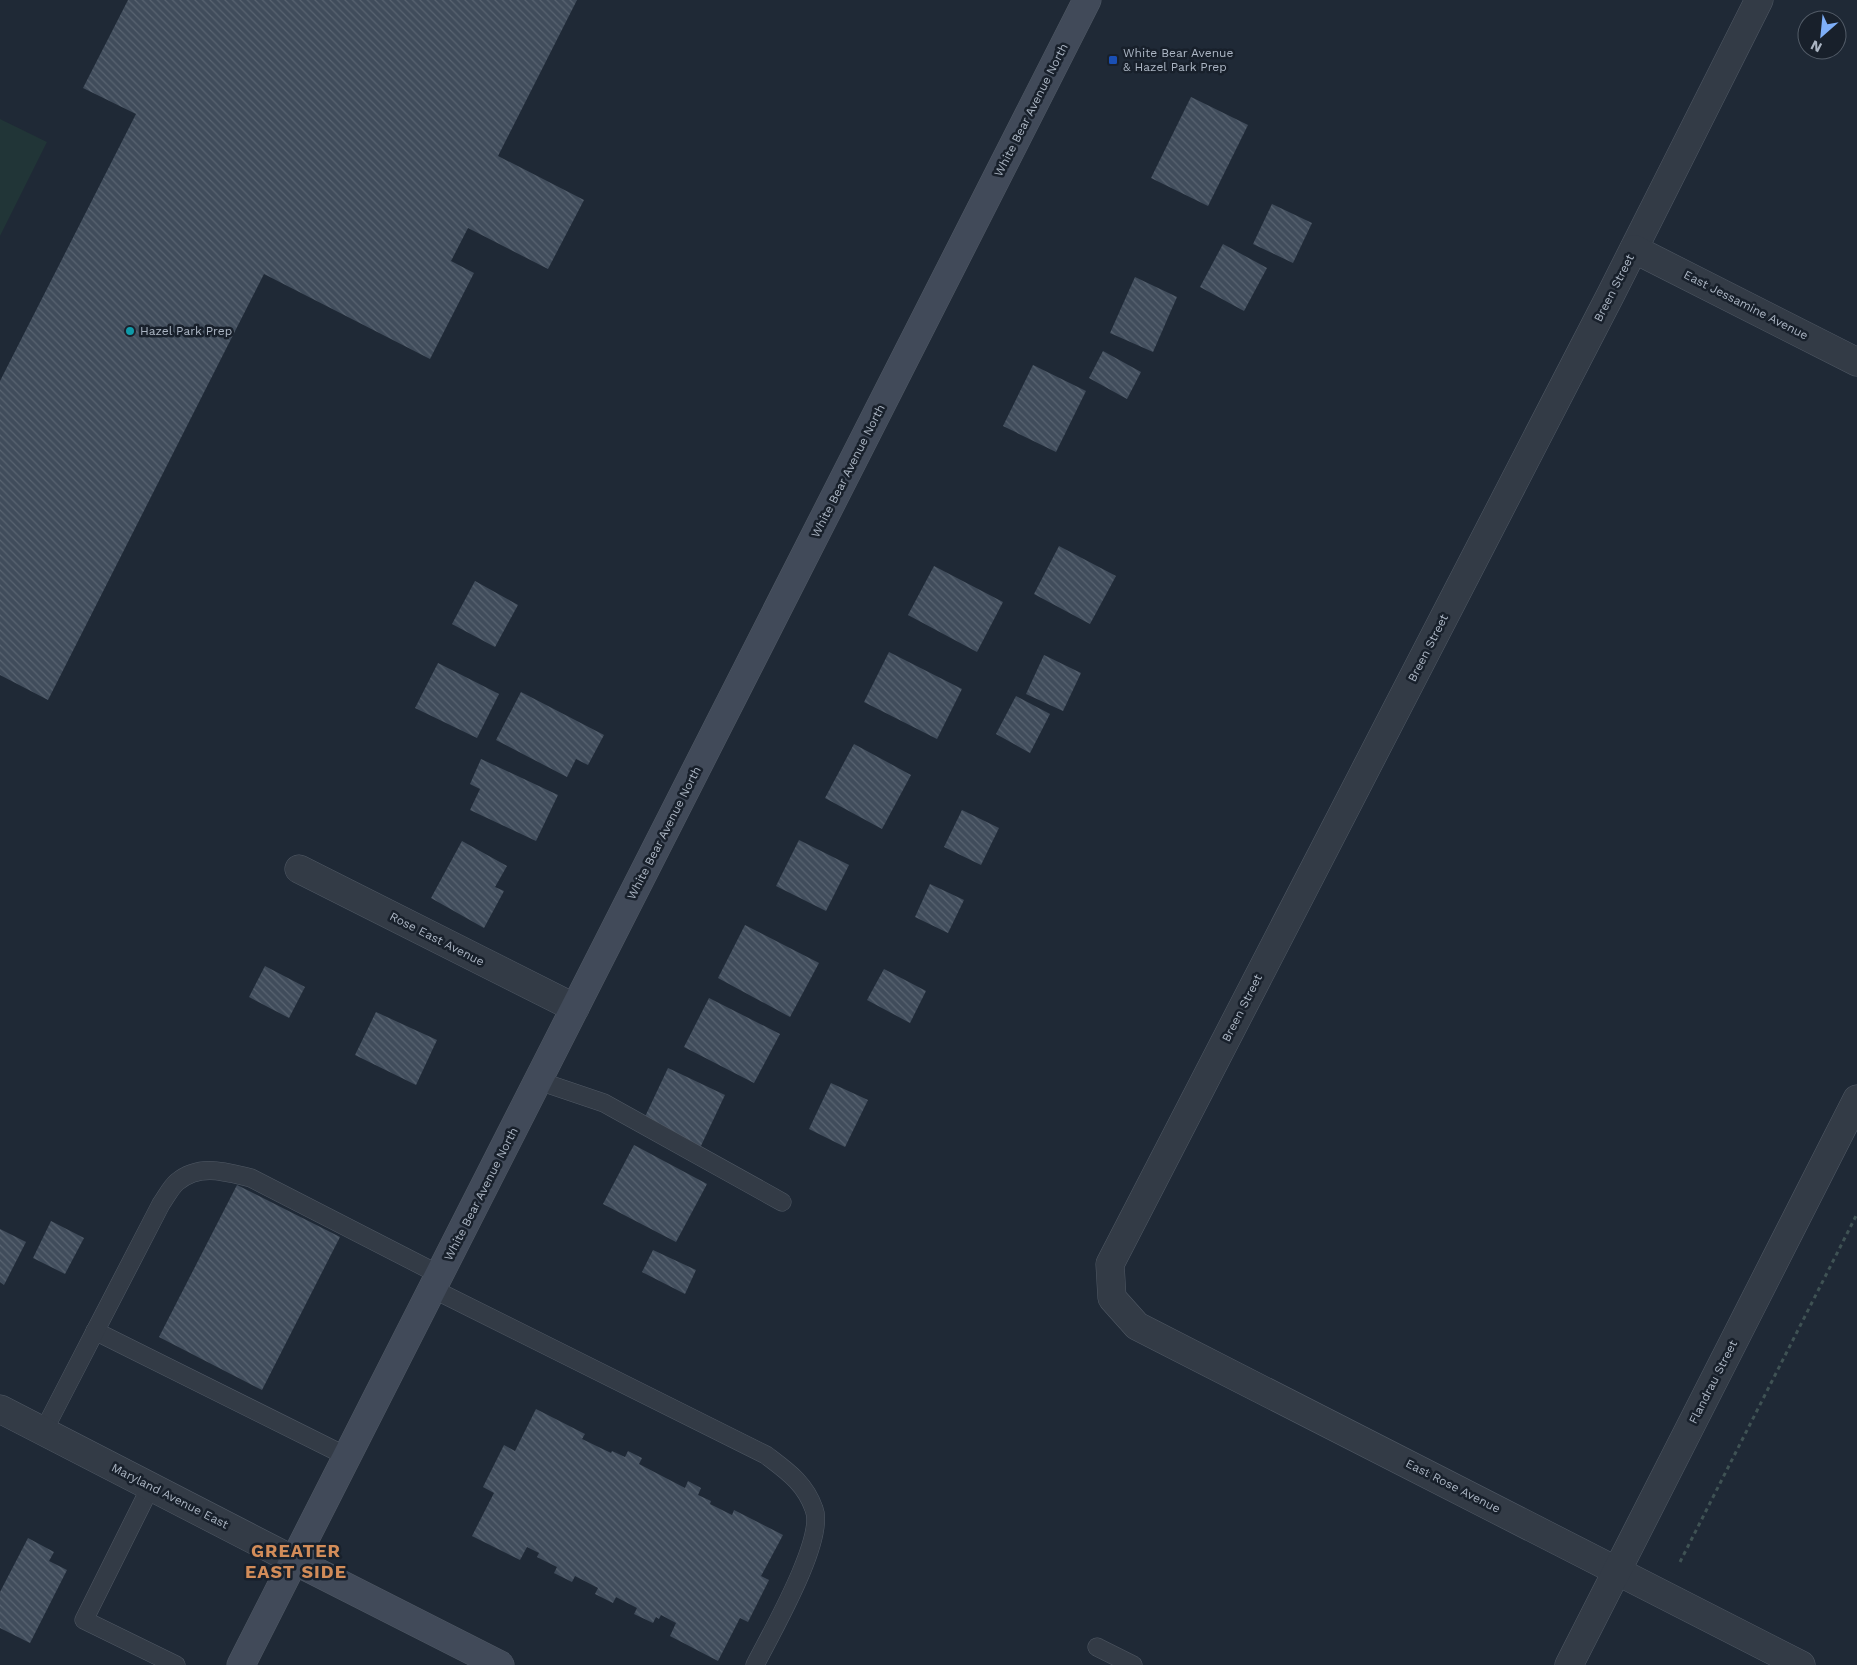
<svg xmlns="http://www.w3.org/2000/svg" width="1857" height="1665" font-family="'Work Sans',sans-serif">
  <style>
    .park { fill: #213537 }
    .building { fill: url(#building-back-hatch) }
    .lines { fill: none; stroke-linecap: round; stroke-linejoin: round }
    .service-casing { stroke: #505965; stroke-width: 19 }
    .minor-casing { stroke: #505965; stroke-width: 29 }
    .secondary-casing { stroke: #505965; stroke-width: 29 }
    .path { stroke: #3f5254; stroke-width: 3; stroke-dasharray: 4 4; stroke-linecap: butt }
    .service { stroke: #333b46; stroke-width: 18 }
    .minor { stroke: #333b46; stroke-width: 28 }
    .secondary { stroke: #414a59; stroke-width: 28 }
    .transit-dot { fill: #1a4fb4; stroke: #18202b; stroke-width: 2 }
    .culture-dot { fill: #0f9aa8; stroke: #18202b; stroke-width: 2 }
    .labels { text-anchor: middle; stroke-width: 5; stroke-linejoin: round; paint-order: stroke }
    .poi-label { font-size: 12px; fill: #acb6c4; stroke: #18202b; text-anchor: start }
    .street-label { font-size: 12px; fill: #acb6c4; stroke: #18202b }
    .district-label { font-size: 18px; font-weight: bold; letter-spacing: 1px; fill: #d28c59; stroke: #18202b }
  </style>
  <defs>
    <pattern id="building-back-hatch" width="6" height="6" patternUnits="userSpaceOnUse" patternTransform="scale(1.25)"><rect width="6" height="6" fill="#404c5b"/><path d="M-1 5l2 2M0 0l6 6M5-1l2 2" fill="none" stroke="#596471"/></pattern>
  </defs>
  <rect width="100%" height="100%" fill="#1f2936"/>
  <polygon class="park" points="0,119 47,142 0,236"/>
  <g class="building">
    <polygon points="128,0 577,0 498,156 584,200 548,269 468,228 451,261 474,273 430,359 264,274 48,700 0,675 0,381 136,114 83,88"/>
    <polygon points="1191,97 1248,125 1208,206 1151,178"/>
    <polygon points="1272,204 1312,223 1293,263 1253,244"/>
    <polygon points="1223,244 1267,268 1244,311 1200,287"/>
    <polygon points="1135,277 1177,297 1153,352 1110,333"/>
    <polygon points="1103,351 1141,372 1127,399 1089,378"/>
    <polygon points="1033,365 1086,391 1056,452 1003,426"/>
    <polygon points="1059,546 1116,576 1090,624 1034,594"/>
    <polygon points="934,566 1003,602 977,652 908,615"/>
    <polygon points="475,581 518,605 495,647 452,624"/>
    <polygon points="889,652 962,689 937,739 864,702"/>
    <polygon points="1044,655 1081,673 1063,711 1026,694"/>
    <polygon points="438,663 499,694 477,738 415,708"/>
    <polygon points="521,692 604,735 588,765 576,759 567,777 496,740"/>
    <polygon points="1016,696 1050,714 1030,753 996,734"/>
    <polygon points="854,744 911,775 882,829 825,798"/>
    <polygon points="481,759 558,795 536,841 470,810 480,789 470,784"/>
    <polygon points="962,810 999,828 981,865 944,847"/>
    <polygon points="799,840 849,865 826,911 776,886"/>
    <polygon points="462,841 507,866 495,887 504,891 484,928 431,898"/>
    <polygon points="930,884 964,900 948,933 915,917"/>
    <polygon points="745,925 819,963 790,1017 718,978"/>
    <polygon points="265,966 305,987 289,1018 249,997"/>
    <polygon points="884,969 926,991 910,1023 867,1000"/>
    <polygon points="709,998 780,1034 754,1083 684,1047"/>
    <polygon points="376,1012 437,1040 416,1085 355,1055"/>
    <polygon points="668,1068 725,1095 699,1150 642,1123"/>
    <polygon points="831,1083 868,1100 845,1147 809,1129"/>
    <polygon points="634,1145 707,1184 676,1242 603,1204"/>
    <polygon points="237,1185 340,1237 262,1390 159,1337"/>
    <polygon points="51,1221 84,1238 65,1274 33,1258"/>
    <polygon points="0,1229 26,1242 4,1285 0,1282"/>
    <polygon points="653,1250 696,1270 685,1294 642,1272"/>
    <polygon points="536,1409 585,1434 582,1439 611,1453 612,1451 625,1457 628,1451 642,1458 639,1464 685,1488 688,1481 701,1488 698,1495 711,1501 710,1504 732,1515 734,1510 783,1535 761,1576 769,1580 748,1622 740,1618 718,1661 670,1636 676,1623 661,1615 659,1619 656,1617 653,1623 634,1614 637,1608 616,1597 613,1603 595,1594 598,1588 575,1576 572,1582 554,1573 557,1567 537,1557 539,1553 527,1547 520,1560 472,1536 494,1493 483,1487 504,1445 515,1451"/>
    <polygon points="28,1538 54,1552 49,1561 67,1570 30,1643 0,1628 0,1592"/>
  </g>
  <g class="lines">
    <defs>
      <g id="service">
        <polyline points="539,1081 604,1103 782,1202"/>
        <path d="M433,1289l333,166c21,16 39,28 48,54 12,30 -44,126 -59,156"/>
        <polyline points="95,1331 348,1457"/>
        <path d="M43,1432l118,-228c5,-7 10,-17 16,-22 23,-19 49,-10 74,-4l189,97"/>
        <polyline points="151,1486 84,1620 176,1665"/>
        <polyline points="1097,1647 1133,1665"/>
      </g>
      <g id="minor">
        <polyline points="1759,0 1611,294 1110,1264 1112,1298 1137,1326 1801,1665"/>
        <polyline points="1634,249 1857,362"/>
        <polyline points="299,869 575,1008"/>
        <polyline points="0,1409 295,1561"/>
        <polyline points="1569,1665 1857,1099"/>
      </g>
      <g id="secondary">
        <polyline points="295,1561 500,1665"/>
        <polyline points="241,1665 1087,0"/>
      </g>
    </defs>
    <use href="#service" class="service-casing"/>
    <use href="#minor" class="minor-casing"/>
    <use href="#secondary" class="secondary-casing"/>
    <polyline class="path" points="1680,1562 1857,1214"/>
    <use href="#service" class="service"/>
    <use href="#minor" class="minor"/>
    <use href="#secondary" class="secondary"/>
  </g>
  <rect class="transit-dot" x="1108" y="55" width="10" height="10" rx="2.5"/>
  <circle class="culture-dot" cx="130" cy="331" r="5"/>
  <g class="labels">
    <g class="poi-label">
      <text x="1123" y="57">White Bear Avenue<tspan x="1123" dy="14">&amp; Hazel Park Prep</tspan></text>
      <text x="140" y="335">Hazel Park Prep</text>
    </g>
    <g class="street-label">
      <text transform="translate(1031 110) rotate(-63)" y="4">White Bear Avenue North</text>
      <text transform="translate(1614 288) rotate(-63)" y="4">Breen Street</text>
      <text transform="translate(1746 305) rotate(27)" y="4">East Jessamine Avenue</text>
      <text transform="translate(848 471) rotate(-63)" y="4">White Bear Avenue North</text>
      <text transform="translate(1428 648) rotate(-63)" y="4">Breen Street</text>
      <text transform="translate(664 833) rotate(-63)" y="4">White Bear Avenue North</text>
      <text transform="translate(437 939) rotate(27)" y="4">Rose East Avenue</text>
      <text transform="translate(1242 1008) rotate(-63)" y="4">Breen Street</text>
      <text transform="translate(481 1194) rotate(-63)" y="4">White Bear Avenue North</text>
      <text transform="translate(1713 1382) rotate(-63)" y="4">Flandrau Street</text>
      <text transform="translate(1453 1486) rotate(27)" y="4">East Rose Avenue</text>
      <text transform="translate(170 1496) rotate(27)" y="4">Maryland Avenue East</text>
    </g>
    <g class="district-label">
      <text x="296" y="1557">GREATER<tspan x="296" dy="21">EAST SIDE</tspan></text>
    </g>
  </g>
  <g transform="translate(1822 35) rotate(207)"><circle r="24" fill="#18202b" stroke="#535c68"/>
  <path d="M0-4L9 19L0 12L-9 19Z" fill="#7eaef7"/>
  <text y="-8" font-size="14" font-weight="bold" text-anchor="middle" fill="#acb6c4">N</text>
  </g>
</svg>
